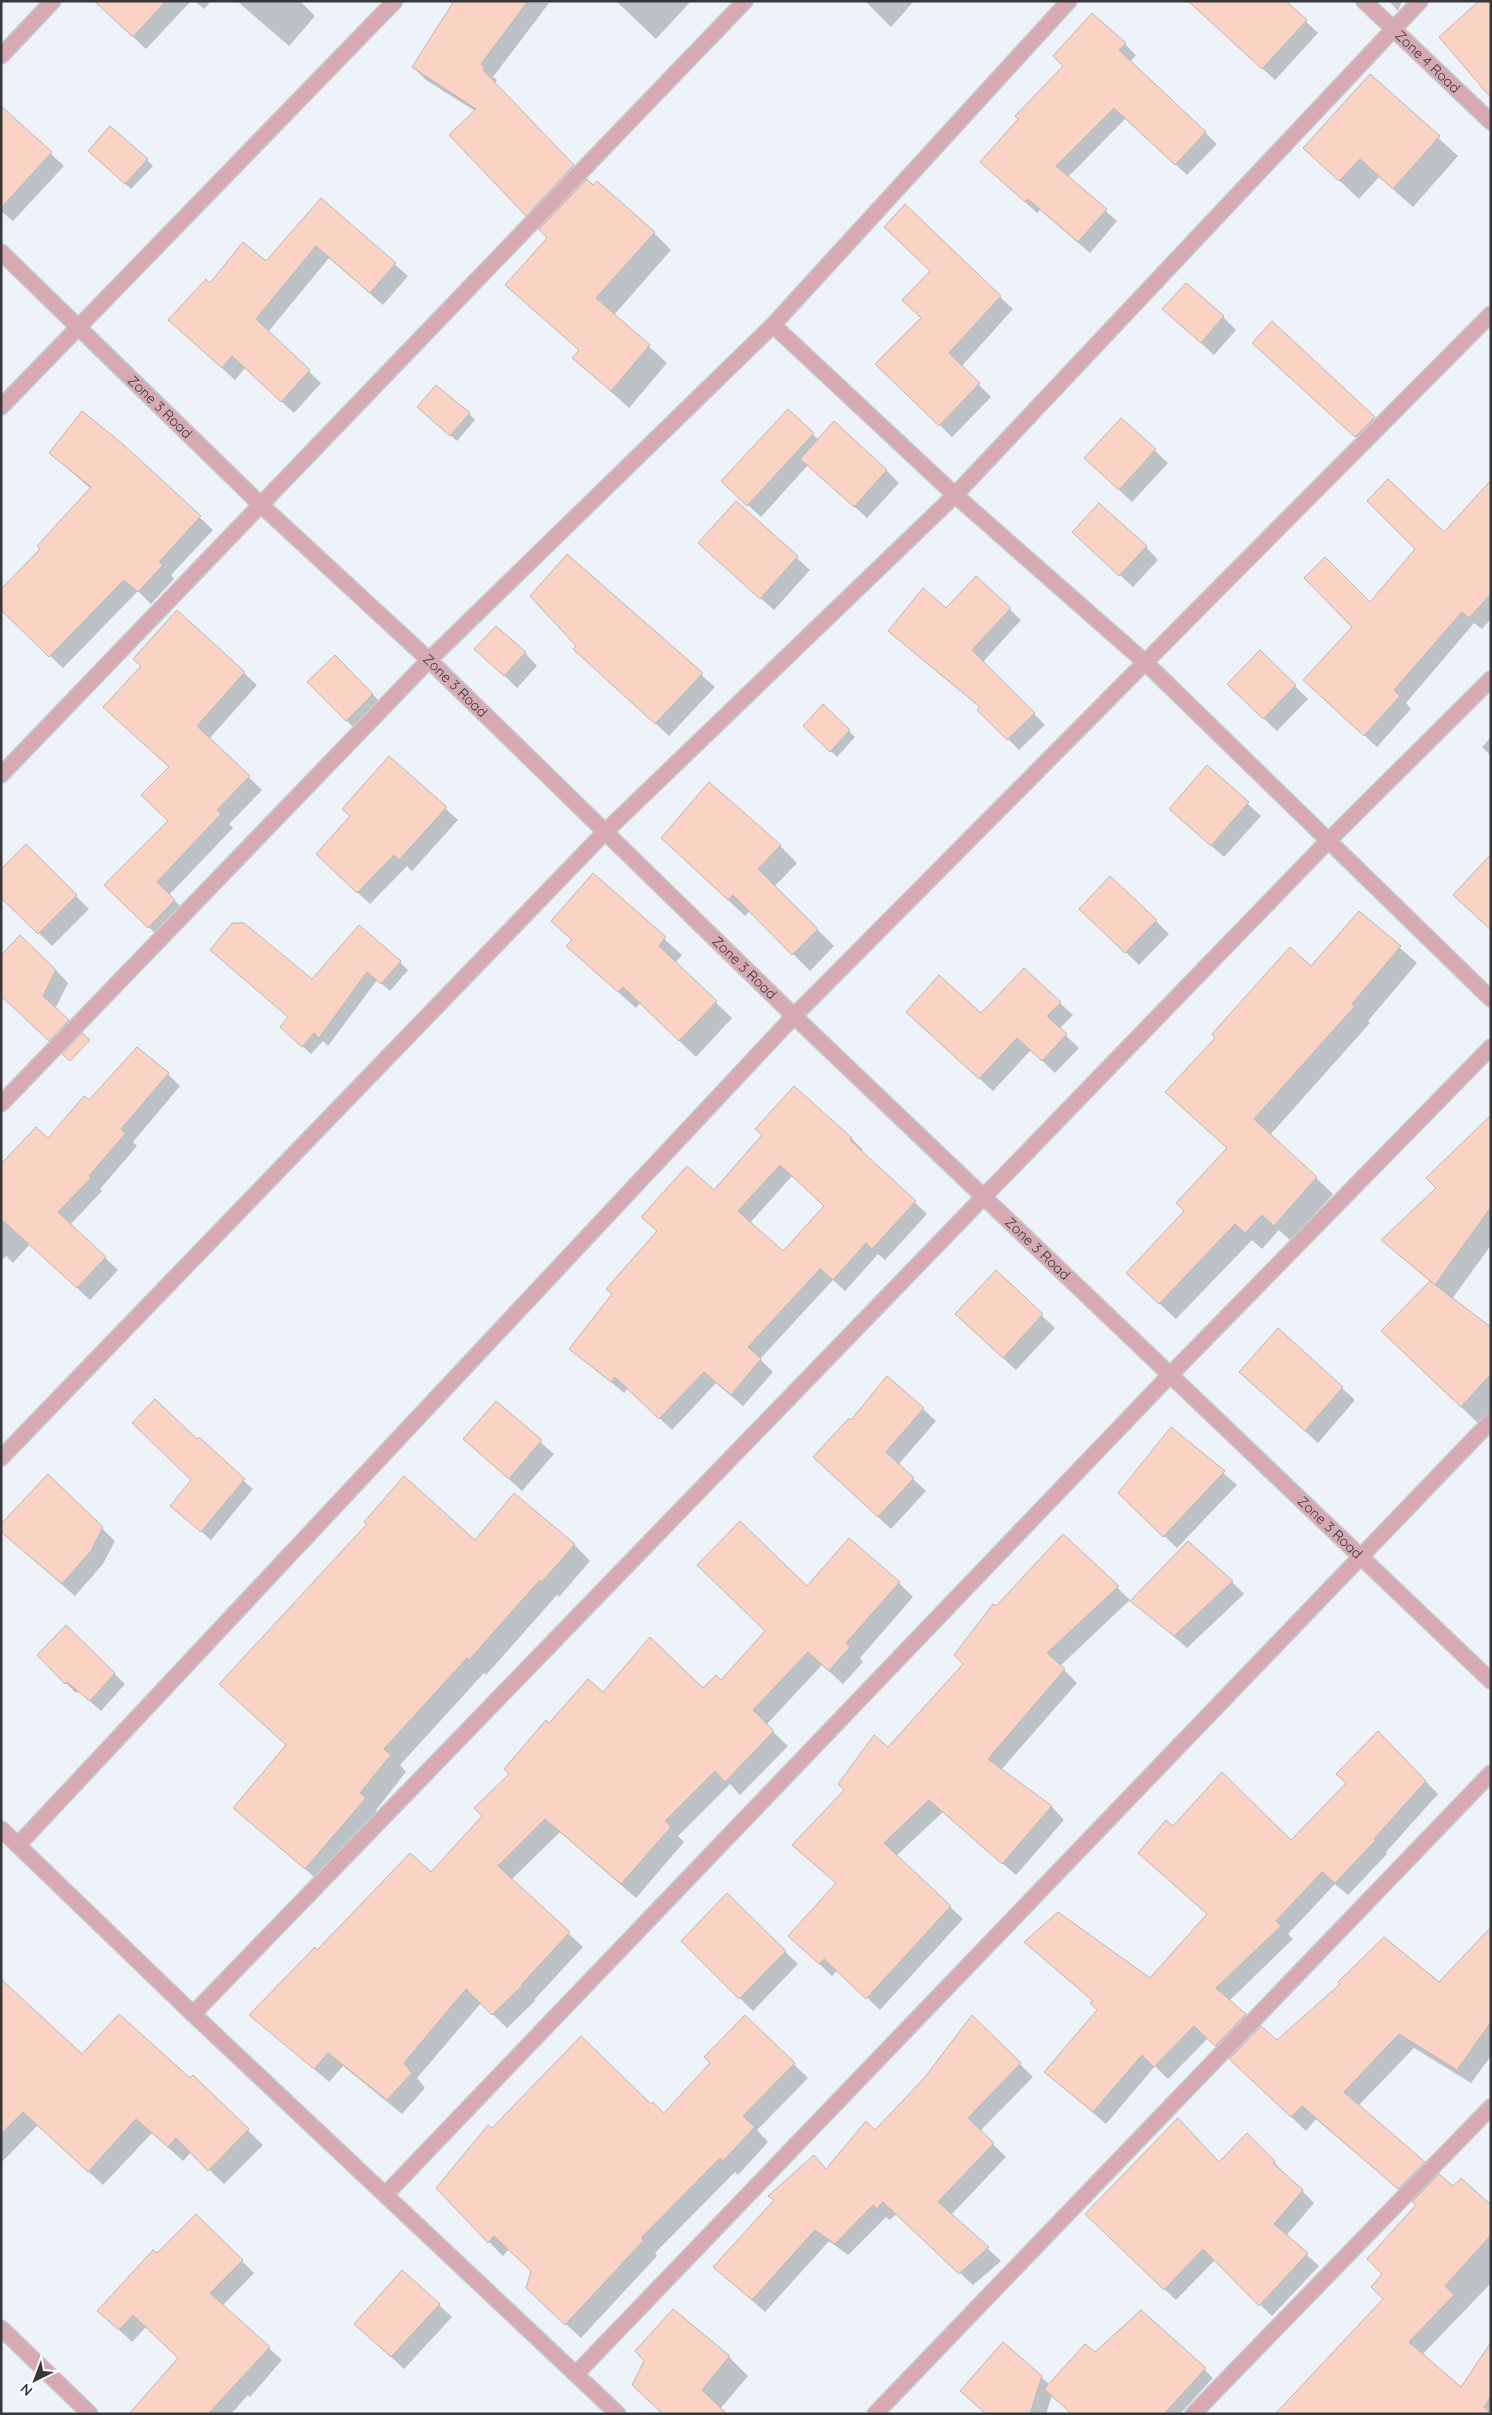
<svg xmlns="http://www.w3.org/2000/svg" width="1492" height="2415" font-family="Quicksand,sans-serif">
  <style>
    .shadow { fill: #0003; fill-rule: evenodd }
    .building { fill: #fad3c4; stroke: #beb6b3; fill-rule: evenodd }
    .lines { fill: none; stroke-linecap: round; stroke-linejoin: round }
    .minor-casing { stroke: #c8ced2; stroke-width: 18 }
    .minor { stroke: #d6a9b3; stroke-width: 15 }
    .labels { text-anchor: middle; stroke-width: 4; stroke-linejoin: round; paint-order: stroke }
    .street-label { font-size: 14px; fill: #36383a; stroke: #fff }
  </style>
  <rect width="100%" height="100%" fill="#edf3f8"/>
  <g class="shadow">
    <polygon points="95,1 191,1 146,49"/>
    <polygon points="195,1 211,1 204,9"/>
    <polygon points="237,1 300,1 315,16 289,46"/>
    <polygon points="455,1 549,3 493,77 497,80 495,83 593,187 654,233 671,250 614,315 667,363 629,408 574,358 580,351 507,285 548,238 527,215 475,111 426,80 413,67"/>
    <polygon points="616,1 691,1 656,39"/>
    <polygon points="865,1 914,1 891,27"/>
    <polygon points="1284,1 1318,33 1275,80 1213,23"/>
    <polygon points="1389,1 1402,1 1398,11"/>
    <polygon points="1125,44 1136,55 1130,62 1217,144 1187,175 1126,118 1068,177 1117,221 1090,253 1040,210 1037,213 982,162"/>
    <polygon points="1370,76 1458,156 1413,207 1379,177 1359,199 1305,148"/>
    <polygon points="1,108 64,166 13,221 1,211"/>
    <polygon points="96,157 147,160 153,166 131,189"/>
    <polygon points="321,200 408,276 383,305 329,258 268,332 321,383 294,413 245,368 235,380 182,332 210,284 266,263"/>
    <polygon points="1000,297 1013,309 961,367 991,397 952,437 877,364"/>
    <polygon points="1164,309 1223,317 1236,330 1214,355"/>
    <polygon points="1272,323 1387,431 1369,449 1266,356"/>
    <polygon points="788,411 819,440 886,470 899,483 867,518 808,465 761,517 736,494"/>
    <polygon points="425,413 469,414 475,420 457,441"/>
    <polygon points="1121,419 1168,463 1132,502 1085,458"/>
    <polygon points="124,447 213,530 171,575 174,579 151,604 138,591 63,668 33,640 91,489 50,453"/>
    <polygon points="736,502 810,570 774,610 712,555"/>
    <polygon points="1491,511 1491,619 1482,629 1474,623 1406,703 1411,709 1377,747 1317,692 1354,627 1370,604 1417,549"/>
    <polygon points="1087,545 1146,547 1158,560 1133,587"/>
    <polygon points="567,556 715,687 669,736 588,661"/>
    <polygon points="976,577 1021,620 983,662 1045,725 1019,750 979,710 981,708 901,642 946,609"/>
    <polygon points="177,612 257,685 209,739 262,790 229,824 233,828 169,895 187,913 161,939 106,885 170,822 170,767 142,666"/>
    <polygon points="1260,652 1308,699 1277,731 1241,697"/>
    <polygon points="525,653 537,666 517,688 489,661"/>
    <polygon points="335,656 385,707 359,733 308,682"/>
    <polygon points="823,706 855,737 837,757 804,726"/>
    <polygon points="1491,737 1491,756 1482,747"/>
    <polygon points="389,758 458,820 412,871 407,866 370,904 329,866 351,816"/>
    <polygon points="1207,767 1261,816 1224,857 1183,821"/>
    <polygon points="26,846 89,909 52,946 1,896"/>
    <polygon points="780,846 797,863 774,887 834,946 810,971 750,911 745,916 680,855"/>
    <polygon points="593,875 682,955 675,963 732,1018 696,1057 640,1003 636,1008 585,963 568,946 573,941 553,921"/>
    <polygon points="1359,912 1417,963 1368,1021 1370,1023 1270,1135 1333,1194 1291,1241 1279,1230 1262,1249 1252,1240 1176,1319 1144,1289 1186,1211 1228,1148 1311,968"/>
    <polygon points="1093,921 1156,921 1169,934 1139,965"/>
    <polygon points="400,962 408,970 390,991 377,980 328,1046 323,1041 311,1054 290,1035 289,1017 312,981"/>
    <polygon points="56,970 68,983 55,1009 81,1034 62,1053 1,995"/>
    <polygon points="1060,1003 1073,1015 1059,1029 1079,1048 1055,1073 1031,1050 993,1091 920,1025"/>
    <polygon points="168,1074 180,1086 133,1142 137,1146 100,1189 102,1191 70,1225 118,1270 90,1300 30,1244 13,1263 6,1256 1,1261 1,1166 48,1140 89,1102"/>
    <path d="M763,1136l88,2 12,12 -2,2 66,62 -42,46 -7,-6 -33,37 -12,-11 -73,79 13,13 -30,34 -27,-23 -44,47 -44,-42 -4,5 -53,-44zM792,1176l34,30 -42,47 -34,-30z"/>
    <polygon points="1491,1137 1491,1245 1452,1299 1491,1328 1491,1413 1480,1425 1401,1350 1431,1282 1383,1240"/>
    <polygon points="996,1272 1055,1328 1016,1370 969,1327"/>
    <polygon points="1278,1330 1355,1400 1318,1443 1253,1384"/>
    <polygon points="496,1403 554,1454 522,1491 465,1439"/>
    <polygon points="923,1409 936,1421 898,1465 926,1491 891,1529 827,1470 851,1421"/>
    <polygon points="1172,1429 1237,1485 1177,1548 1132,1506"/>
    <polygon points="197,1441 253,1489 211,1540 171,1506 193,1480"/>
    <polygon points="48,1476 115,1541 103,1564 75,1596 1,1531"/>
    <polygon points="1063,1536 1130,1600 1060,1666 1077,1683 1001,1770 1052,1807 1064,1820 1016,1875 943,1812 896,1856 963,1919 880,2010 838,1970 832,1976 803,1949 837,1884 793,1845 888,1749 964,1664 996,1608"/>
    <polygon points="574,1544 590,1561 559,1597 557,1595 486,1675 484,1673 400,1765 406,1772 376,1810 381,1815 322,1884 235,1807"/>
    <polygon points="1232,1582 1244,1594 1187,1648 1132,1601"/>
    <polygon points="899,1583 913,1597 860,1658 863,1662 843,1684 822,1665 766,1725 788,1746 740,1795 730,1784 678,1836 684,1842 636,1898 560,1832 511,1880 583,1947 534,2000 535,2001 507,2028 481,2003 417,2078 425,2088 402,2114 343,2066 329,2082 251,2015 317,1951 431,1874 484,1816 511,1774 549,1725 603,1694 703,1689 721,1682 807,1588"/>
    <polygon points="66,1626 125,1684 101,1711 78,1691 76,1693 38,1655"/>
    <polygon points="1378,1733 1438,1794 1386,1852 1387,1854 1348,1895 1335,1884 1288,1934 1293,1939 1229,2001 1277,2042 1439,1984 1491,1929 1491,2056 1471,2083 1414,2048 1358,2106 1453,2188 1488,2204 1491,2201 1491,2283 1422,2355 1461,2389 1491,2345 1491,2414 1277,2414 1385,2299 1383,2274 1417,2205 1316,2119 1306,2131 1208,2038 1168,2079 1155,2066 1106,2124 1046,2072 1098,2010 1094,2002 1039,1954 1150,1979 1208,1914 1140,1853 1173,1827 1291,1842 1347,1784"/>
    <polygon points="727,1895 798,1964 753,2011 682,1941"/>
    <polygon points="1,1980 82,2056 190,2080 193,2077 263,2145 224,2184 191,2152 183,2161 152,2133 103,2185 38,2125 1,2163"/>
    <polygon points="745,2017 808,2078 757,2130 768,2142 738,2175 735,2172 655,2253 657,2256 581,2338 542,2302 532,2271 509,2249 503,2256 489,2242 492,2130 651,2106 664,2115 711,2063"/>
    <polygon points="972,2017 1033,2077 980,2131 1006,2157 951,2215 1001,2261 973,2285 896,2214 890,2220 886,2217 848,2255 829,2241 765,2312 728,2279 814,2157 827,2170 875,2132 926,2078"/>
    <polygon points="1247,2135 1314,2203 1286,2236 1319,2266 1272,2316 1215,2260 1176,2300 1098,2226 1219,2164"/>
    <polygon points="196,2216 254,2273 222,2306 282,2360 250,2397 248,2395 231,2414 155,2414 180,2358 146,2327 132,2342 112,2323"/>
    <polygon points="439,2305 452,2317 404,2369 369,2336"/>
    <polygon points="673,2311 729,2357 748,2376 720,2409 652,2403"/>
    <polygon points="1095,2354 1200,2365 1213,2378 1180,2414 1072,2414 1052,2395 1046,2414 986,2414 1041,2377 1050,2385"/>
  </g>
  <g class="building">
    <polygon points="94,1 166,1 133,37"/>
    <polygon points="454,1 528,1 481,64 485,67 483,70 574,165 526,216 449,135 476,109 412,67"/>
    <polygon points="1188,1 1286,1 1307,20 1262,69"/>
    <polygon points="1479,1 1491,1 1491,98 1439,37"/>
    <polygon points="1092,13 1126,43 1119,50 1206,132 1175,165 1114,108 1056,166 1107,209 1078,242 1028,199 1025,202 980,162 1018,119 1015,116 1063,66 1053,56"/>
    <polygon points="1370,74 1440,136 1393,189 1360,159 1339,181 1303,148"/>
    <polygon points="1,106 52,152 1,208"/>
    <polygon points="110,126 148,159 125,184 88,151"/>
    <polygon points="587,179 593,185 597,181 655,232 596,298 650,345 611,391 572,358 579,350 505,285 547,238 539,229"/>
    <polygon points="321,198 396,263 370,293 316,246 256,319 310,370 281,402 232,356 222,368 168,320 206,279 210,283 243,242 266,261"/>
    <polygon points="905,204 1001,296 949,353 980,383 939,426 875,364 921,318 902,300 930,271 884,227"/>
    <polygon points="1186,283 1224,316 1201,343 1162,309"/>
    <polygon points="1272,321 1375,417 1355,437 1252,343"/>
    <polygon points="436,385 470,413 450,436 417,407"/>
    <polygon points="788,409 814,433 747,506 721,481"/>
    <polygon points="82,411 125,446 201,516 159,562 163,565 138,592 124,580 49,657 1,610 1,589 40,549 37,546 91,487 49,453"/>
    <polygon points="1121,418 1156,449 1119,490 1084,458"/>
    <polygon points="834,421 887,470 854,507 800,459"/>
    <polygon points="1388,479 1444,532 1491,480 1491,594 1469,618 1462,612 1394,690 1400,696 1364,736 1303,680 1352,627 1304,578 1325,557 1370,602 1415,549 1367,501"/>
    <polygon points="736,501 798,556 760,599 698,543"/>
    <polygon points="1099,503 1147,546 1119,576 1072,532"/>
    <polygon points="567,554 703,673 655,724 573,649 576,646 530,596"/>
    <polygon points="976,576 1011,608 972,650 1035,713 1007,740 977,710 980,707 888,631 923,588 946,608"/>
    <polygon points="177,610 245,672 197,726 250,776 217,810 221,814 157,882 175,900 148,928 104,885 168,821 141,795 169,767 103,707 141,666 133,659"/>
    <polygon points="496,626 526,652 504,676 474,649"/>
    <polygon points="1260,650 1296,685 1263,719 1227,684"/>
    <polygon points="335,655 373,694 346,721 307,682"/>
    <polygon points="823,704 850,730 830,752 803,726"/>
    <polygon points="389,756 447,807 399,860 394,855 357,893 316,854 350,816 342,809"/>
    <polygon points="1207,765 1249,802 1211,846 1169,809"/>
    <polygon points="709,782 781,845 758,869 818,929 792,955 733,895 728,900 661,838"/>
    <polygon points="26,844 77,895 38,934 1,898 1,869"/>
    <polygon points="1491,854 1491,930 1453,895"/>
    <polygon points="593,873 666,937 659,946 717,1001 679,1041 623,987 618,992 566,946 572,940 551,921"/>
    <polygon points="1110,876 1157,920 1125,953 1079,909"/>
    <polygon points="1359,911 1401,946 1352,1004 1355,1006 1254,1119 1317,1177 1274,1226 1262,1215 1245,1233 1235,1224 1159,1304 1126,1273 1184,1211 1176,1203 1227,1148 1165,1092 1215,1038 1212,1034 1290,947 1311,966"/>
    <polygon points="232,923 244,923 312,979 359,925 401,961 381,984 367,972 319,1038 314,1033 302,1047 280,1027 288,1017 210,950"/>
    <polygon points="20,935 56,970 43,996 69,1020 49,1041 1,996 1,955"/>
    <polygon points="1024,968 1061,1002 1047,1016 1067,1034 1042,1061 1017,1038 979,1079 906,1012 939,975 981,1013"/>
    <polygon points="82,1033 90,1040 70,1061 62,1054"/>
    <polygon points="137,1047 169,1073 121,1129 126,1133 89,1176 91,1178 58,1212 106,1257 77,1288 1,1219 1,1164 36,1127 48,1138 84,1096 89,1100"/>
    <path d="M794,1086l58,52 -2,2 66,61 -44,48 -6,-6 -33,37 -13,-11 -72,78 13,12 -30,36 -27,-23 -45,47 -44,-42 -4,5 -42,-33 43,-55 -6,-5 51,-58 -16,-14 46,-51 27,24 48,-55 -7,-6zM780,1165l44,41 -41,45 -45,-40z"/>
    <polygon points="1491,1115 1491,1207 1435,1285 1381,1240 1436,1188 1426,1178"/>
    <polygon points="996,1270 1043,1314 1003,1358 955,1314"/>
    <polygon points="1430,1281 1491,1327 1491,1374 1461,1407 1381,1331"/>
    <polygon points="1278,1328 1343,1387 1305,1431 1239,1372"/>
    <polygon points="887,1376 924,1408 886,1452 914,1478 878,1517 813,1457 849,1418 851,1420"/>
    <polygon points="155,1399 197,1439 199,1437 245,1479 201,1532 170,1506 191,1480 132,1423"/>
    <polygon points="496,1401 542,1440 509,1479 463,1439"/>
    <polygon points="1171,1427 1225,1471 1163,1537 1118,1493"/>
    <polygon points="48,1474 103,1527 91,1551 62,1584 1,1532 1,1524"/>
    <polygon points="404,1476 475,1540 514,1493 575,1544 542,1582 540,1580 469,1660 467,1658 384,1749 391,1755 360,1793 366,1798 305,1869 233,1808 286,1745 219,1684 367,1524 364,1522"/>
    <polygon points="740,1521 807,1586 849,1538 900,1582 846,1643 850,1647 829,1671 808,1652 753,1710 774,1731 725,1782 715,1771 665,1821 671,1827 621,1884 545,1819 498,1866 570,1932 521,1985 522,1986 492,2015 466,1989 404,2063 412,2073 387,2100 328,2053 314,2069 249,2015 315,1947 317,1950 410,1853 431,1872 482,1816 474,1808 509,1774 504,1769 546,1720 549,1723 588,1679 603,1692 650,1637 703,1688 716,1675 721,1680 765,1631 697,1565"/>
    <polygon points="1063,1534 1119,1586 1047,1653 1065,1669 988,1759 1052,1806 1002,1864 929,1800 884,1843 951,1906 866,1999 824,1959 819,1964 788,1936 836,1883 792,1845 844,1790 838,1784 874,1735 888,1747 963,1664 954,1655 993,1604 996,1606"/>
    <polygon points="1188,1541 1233,1581 1174,1636 1130,1601"/>
    <polygon points="66,1625 115,1673 90,1701 67,1682 65,1684 37,1655"/>
    <polygon points="1378,1731 1426,1781 1374,1839 1376,1840 1335,1883 1322,1872 1276,1921 1281,1926 1216,1988 1246,2014 1215,2046 1194,2026 1154,2067 1142,2055 1093,2112 1044,2072 1097,2010 1090,2003 1093,2001 1024,1942 1058,1912 1150,1978 1207,1914 1138,1853 1166,1820 1173,1826 1222,1772 1291,1840 1346,1783 1336,1774"/>
    <polygon points="727,1893 786,1951 739,1999 681,1941"/>
    <polygon points="1491,1927 1491,2022 1457,2070 1399,2034 1344,2092 1425,2162 1398,2189 1302,2106 1291,2117 1229,2059 1261,2026 1277,2040 1340,1984 1338,1982 1384,1937 1439,1982"/>
    <polygon points="1,1979 82,2054 119,2014 190,2078 193,2075 249,2129 208,2171 176,2138 168,2147 136,2119 88,2172 23,2112 1,2134"/>
    <polygon points="745,2015 795,2063 743,2116 755,2127 723,2161 720,2158 641,2238 644,2240 565,2325 526,2288 531,2271 494,2236 488,2243 436,2188 488,2125 492,2128 581,2036 651,2104 653,2102 664,2113 710,2063 704,2057"/>
    <polygon points="972,2015 1021,2063 968,2118 994,2143 938,2202 989,2247 959,2274 883,2202 877,2209 873,2205 835,2244 815,2230 752,2300 713,2267 774,2200 768,2196 814,2155 826,2169 866,2121 875,2130 925,2077"/>
    <polygon points="1178,2118 1219,2162 1247,2133 1275,2161 1273,2163 1303,2190 1274,2224 1308,2253 1259,2306 1203,2249 1164,2290 1085,2214"/>
    <polygon points="1439,2174 1453,2186 1461,2178 1491,2205 1491,2235 1445,2286 1454,2295 1409,2342 1461,2387 1491,2342 1491,2396 1484,2407 1491,2414 1275,2414 1383,2299 1371,2287 1382,2274 1367,2259 1416,2205 1412,2202"/>
    <polygon points="196,2214 243,2260 210,2293 270,2347 208,2414 129,2414 178,2358 133,2315 119,2330 97,2311 153,2250 157,2253"/>
    <polygon points="402,2270 440,2304 391,2357 354,2324"/>
    <polygon points="673,2309 730,2356 702,2390 727,2414 663,2414 632,2385 644,2361 635,2351"/>
    <polygon points="1141,2310 1206,2368 1164,2414 1072,2414 1044,2389 1085,2344 1095,2352"/>
    <polygon points="1003,2342 1042,2376 1030,2414 986,2414 960,2391"/>
  </g>
  <g class="lines">
    <defs>
      <g id="minor">
        <path id="s1" d="M1364,1l127,121"/>
        <polyline points="1,56 53,1"/>
        <path id="s2" d="M1,252l260,253 168,155 365,356 697,665"/>
        <polyline points="773,325 955,495 1146,663 1491,999"/>
        <polyline points="1,407 395,1"/>
        <polyline points="1,775 745,1"/>
        <polyline points="1,1104 429,660 773,325 1069,1"/>
        <polyline points="1,1458 605,832 955,495 1420,1"/>
        <polyline points="1,1829 193,2014 618,2414"/>
        <polyline points="18,1845 794,1016 1491,314"/>
        <polyline points="193,2014 1328,841 1491,679"/>
        <polyline points="385,2195 1171,1374 1491,1047"/>
        <polyline points="1,2328 90,2414"/>
        <polyline points="576,2374 1491,1421"/>
        <polyline points="875,2414 1491,1773"/>
        <polyline points="1193,2414 1491,2107"/>
      </g>
    </defs>
    <use href="#minor" class="minor-casing"/>
    <use href="#minor" class="minor"/>
  </g>
  <g class="labels">
    <g class="street-label">
      <text dy="5" stroke="none"><textPath href="#s1" startOffset="88">Zone 4 Road</textPath></text>
      <text dy="5" stroke="none"><textPath href="#s2" startOffset="222">Zone 3 Road</textPath></text>
      <text dy="5" stroke="none"><textPath href="#s2" startOffset="628">Zone 3 Road</textPath></text>
      <text dy="5" stroke="none"><textPath href="#s2" startOffset="1032">Zone 3 Road</textPath></text>
      <text dy="5" stroke="none"><textPath href="#s2" startOffset="1438">Zone 3 Road</textPath></text>
      <text dy="5" stroke="none"><textPath href="#s2" startOffset="1842">Zone 3 Road</textPath></text>
    </g>
  </g>
  <rect width="1492" height="2415" fill="none" stroke="#36383a" stroke-width="5"/>
  <g transform="translate(35 2380) rotate(222)" stroke="#ffffff" stroke-width="4" paint-order="stroke">
  <path d="M0-4L9 19L0 12L-9 19Z" fill="#36383a"/>
  <text y="-8" font-size="14" font-weight="bold" text-anchor="middle" fill="#36383a">N</text>
  </g>
</svg>
